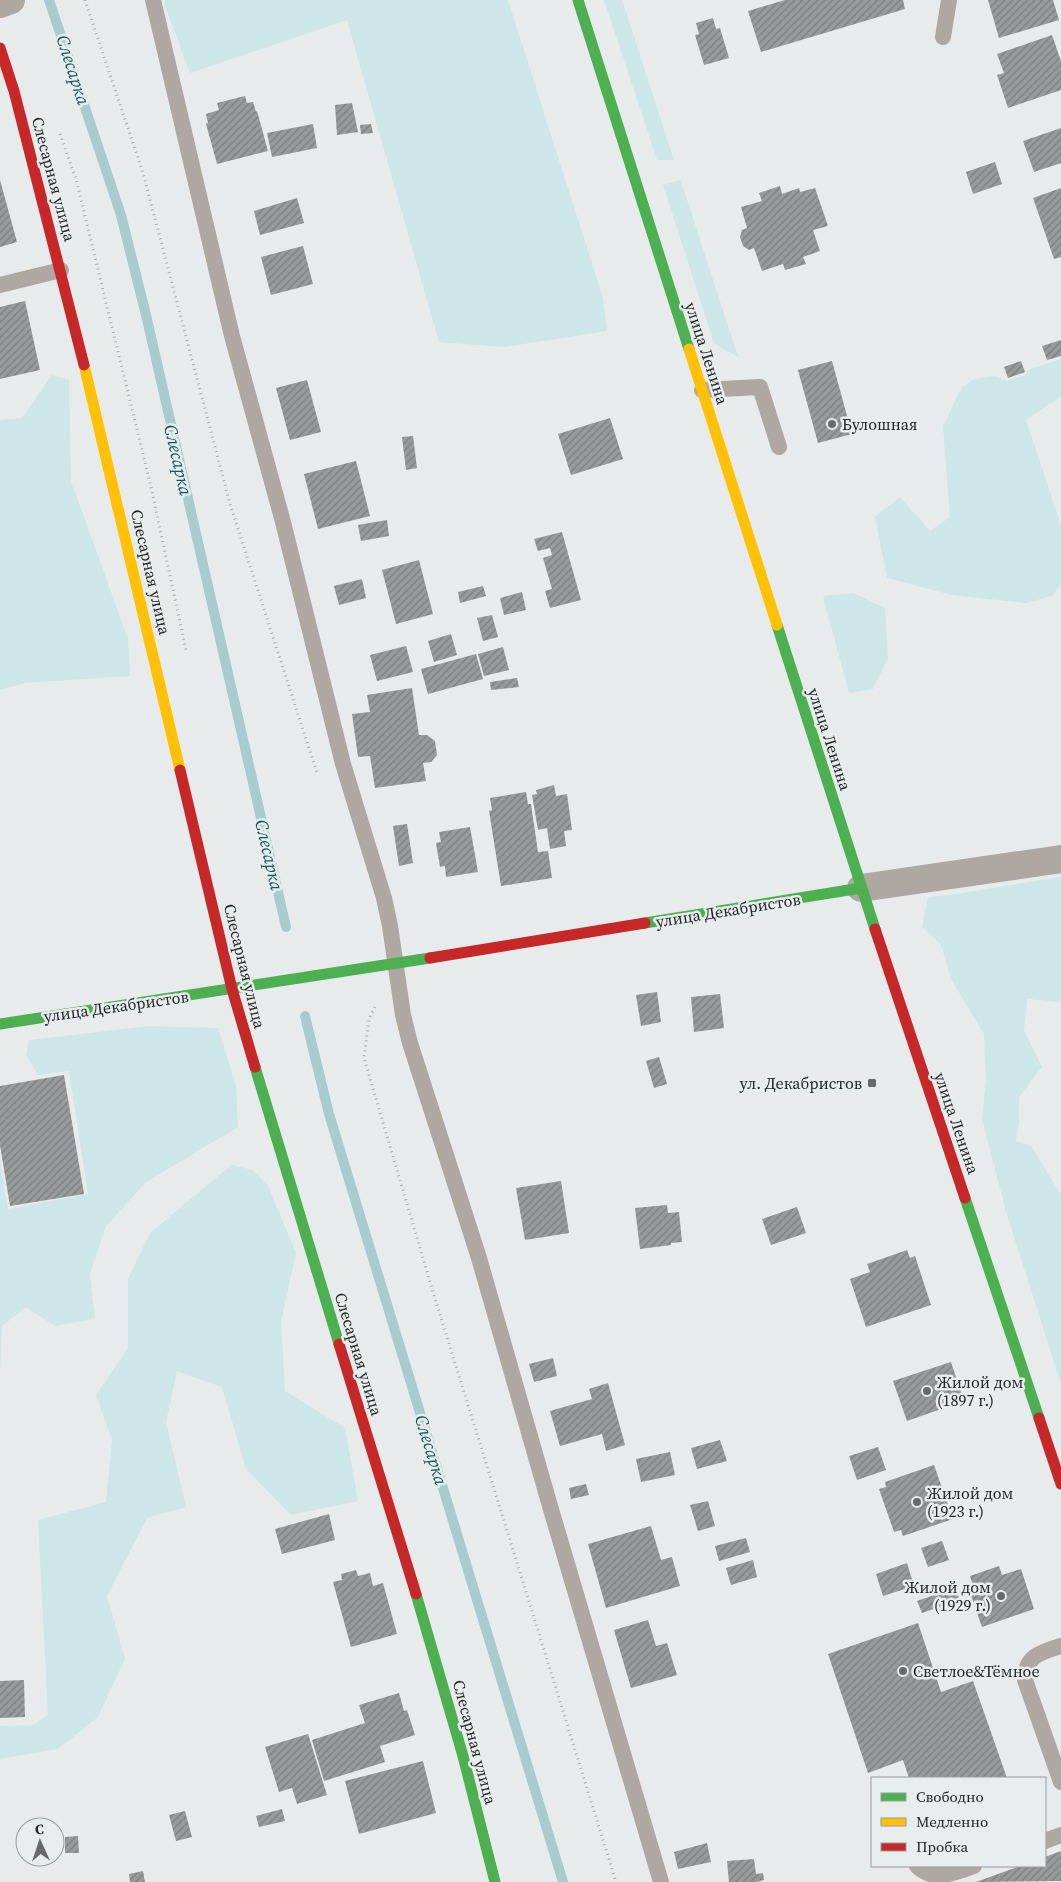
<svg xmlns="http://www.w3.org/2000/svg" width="1061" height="1882" font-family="'Source Serif 4',serif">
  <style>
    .green { fill: #cde6e8 }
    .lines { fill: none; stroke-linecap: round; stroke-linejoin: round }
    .stream { stroke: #a8cbce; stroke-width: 10 }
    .building { fill: url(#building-hatch) }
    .path { stroke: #adaaa6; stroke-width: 3; stroke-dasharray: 1 4; stroke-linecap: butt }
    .lane { stroke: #aea7a2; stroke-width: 16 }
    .street { stroke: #aea7a2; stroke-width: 28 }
    .fast { stroke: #4caf50; stroke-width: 11 }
    .slow { stroke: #ffc107; stroke-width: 11 }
    .jam { stroke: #c62828; stroke-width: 11 }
    .poi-dot { fill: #686a6a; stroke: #e7ecec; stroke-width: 2 }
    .labels { text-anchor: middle; stroke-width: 5; stroke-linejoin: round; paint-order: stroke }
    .street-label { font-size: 16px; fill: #232425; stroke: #e7ecec }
    .poi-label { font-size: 16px; fill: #232425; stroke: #e7ecec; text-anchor: start }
    .water-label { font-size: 18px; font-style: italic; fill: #13585d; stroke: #e7ecec }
  </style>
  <defs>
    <pattern id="building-hatch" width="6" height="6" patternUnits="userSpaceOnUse" patternTransform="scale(1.25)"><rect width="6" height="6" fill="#989b9b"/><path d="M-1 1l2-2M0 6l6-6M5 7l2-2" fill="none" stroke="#7c7e7e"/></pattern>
  </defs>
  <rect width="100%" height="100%" fill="#e8ebeb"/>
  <g class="green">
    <polygon points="165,0 508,0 603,298 607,331 504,347 439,342 347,20 190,73 165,6"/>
    <polygon points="604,0 622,0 674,160 657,160"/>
    <polygon points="681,180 681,181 738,357 714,343 663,185"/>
    <polygon points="1061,359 1061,396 1026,420 1061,526 1061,585 1052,596 1026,603 952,595 887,578 875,517 900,497 930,531 950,517 943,426 962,387 974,379 996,376 1007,381 1025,375 1030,369"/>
    <polygon points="52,375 69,380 71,481 128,639 130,676 25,683 0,690 0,420 22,418"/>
    <polygon points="853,593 885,608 888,658 873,689 849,693 823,596"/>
    <polygon points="1061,877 1061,1002 1027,999 1024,1031 1042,1067 1019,1097 1019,1123 1016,1141 1031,1146 1061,1195 1061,1384 1007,1215 982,1119 986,1080 984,1034 951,979 941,944 922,927 928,897 957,894"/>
    <polygon points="149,1026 218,1028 236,1086 238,1127 146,1182 106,1226 90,1274 95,1319 55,1326 26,1307 2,1326 0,1375 0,1162 8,1209 88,1194 69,1071 38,1075 26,1055 29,1040"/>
    <polygon points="231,1165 253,1170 268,1186 296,1253 281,1321 285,1391 345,1428 358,1501 291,1515 246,1469 222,1387 177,1371 166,1422 186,1507 147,1518 107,1596 125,1659 98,1717 58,1749 0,1759 0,1726 34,1725 48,1714 38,1520 106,1502 112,1440 96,1395 128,1348 128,1279 150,1233"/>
  </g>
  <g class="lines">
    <g class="stream">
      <polyline points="49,0 121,215 146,315 286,927"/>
      <polyline points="305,1016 329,1114 563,1882"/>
    </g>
  </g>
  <g class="building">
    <polygon points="785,0 903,0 905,9 761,52 748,11"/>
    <polygon points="988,0 1053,0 1059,20 999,38"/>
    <polygon points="713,18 716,29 720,28 729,58 704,65 695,35 699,34 696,23"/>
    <polygon points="1052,35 1061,61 1061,90 1008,108 997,75 1004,73 997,54"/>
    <polygon points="245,96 247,103 253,102 256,112 257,111 268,151 217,164 206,124 208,123 206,114 219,110 217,103"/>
    <polygon points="352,103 358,132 337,135 335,105"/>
    <polygon points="313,124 317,148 272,157 267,133"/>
    <polygon points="371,124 373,133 361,134 360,125"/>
    <polygon points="1061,128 1061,163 1034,172 1023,141"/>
    <polygon points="995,162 1002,184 973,194 966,172"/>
    <polygon points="0,180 17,242 0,247"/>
    <polygon points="780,186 782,194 799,188 800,192 815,188 828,226 813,230 820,251 803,257 806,264 785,270 783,264 762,271 754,248 749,250 743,246 740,237 742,230 747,228 741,207 762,201 759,193"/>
    <polygon points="1061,188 1061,257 1054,259 1033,198"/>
    <polygon points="297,198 304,223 260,235 254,211"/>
    <polygon points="303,246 313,284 271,295 261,257"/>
    <polygon points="25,301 40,370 0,379 0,307"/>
    <polygon points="1061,340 1061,356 1047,360 1042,346"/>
    <polygon points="832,361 852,434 818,443 798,370"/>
    <polygon points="1021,361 1025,372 1008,378 1004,367"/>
    <polygon points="307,380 321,432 290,440 276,388"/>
    <polygon points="610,418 623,459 571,475 558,434"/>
    <polygon points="413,436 417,468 406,470 402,437"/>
    <polygon points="356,461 370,516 318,529 304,474"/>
    <polygon points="387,520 389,536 361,541 358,525"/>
    <polygon points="562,532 581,600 550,608 545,591 552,589 543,558 552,555 550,548 538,551 534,539"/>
    <polygon points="419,560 433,614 396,624 382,570"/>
    <polygon points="362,579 366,598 339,605 334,586"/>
    <polygon points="483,586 486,596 460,603 458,592"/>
    <polygon points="522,592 526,610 504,615 500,598"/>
    <polygon points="492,615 498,637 483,641 477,618"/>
    <polygon points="451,634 457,655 434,662 428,641"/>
    <polygon points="406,646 413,672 377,681 370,655"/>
    <polygon points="503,647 509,670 484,676 478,654"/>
    <polygon points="476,654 483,679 428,694 421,669"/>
    <polygon points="517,678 519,687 491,690 490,682"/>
    <polygon points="412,688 419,735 427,735 435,741 437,755 431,762 423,763 426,781 375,788 370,756 358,757 352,714 370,712 367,695"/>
    <polygon points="554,785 556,796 567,794 572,830 564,831 566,846 550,849 547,828 538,830 532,795 537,794 536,790"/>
    <polygon points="526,792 528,804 531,804 538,852 548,851 552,878 501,886 489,811 492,810 490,798"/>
    <polygon points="407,824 413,863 399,866 393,826"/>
    <polygon points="470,827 478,872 446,877 445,866 440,867 436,843 441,842 439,832"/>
    <polygon points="657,992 661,1022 641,1026 636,995"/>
    <polygon points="720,994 724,1028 694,1032 691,997"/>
    <polygon points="659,1057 667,1084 654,1088 646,1061"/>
    <polygon points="64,1075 84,1194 10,1206 0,1145 0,1086"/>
    <polygon points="561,1181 569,1233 525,1240 516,1188"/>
    <polygon points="667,1205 668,1213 679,1212 682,1242 671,1243 671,1245 640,1249 635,1208"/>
    <polygon points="797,1207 806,1233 771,1245 762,1219"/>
    <polygon points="907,1250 910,1258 915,1256 931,1305 866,1327 850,1279 870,1272 867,1264"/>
    <polygon points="553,1358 557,1376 534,1382 529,1364"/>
    <polygon points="951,1362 964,1401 907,1421 893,1381"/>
    <polygon points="608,1383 625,1445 606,1451 602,1434 560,1446 550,1411 592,1399 589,1389"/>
    <polygon points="720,1440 727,1461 697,1469 691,1448"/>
    <polygon points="878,1447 886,1470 857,1480 849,1456"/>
    <polygon points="670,1452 675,1475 641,1482 636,1459"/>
    <polygon points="934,1465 953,1519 903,1536 901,1530 894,1532 879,1489 886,1487 885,1482"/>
    <polygon points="586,1484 589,1495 571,1499 569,1488"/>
    <polygon points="708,1501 715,1526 698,1531 690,1505"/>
    <polygon points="329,1514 335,1540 282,1554 275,1529"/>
    <polygon points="651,1526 661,1560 672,1557 680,1586 606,1608 588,1544"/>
    <polygon points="746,1538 750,1552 719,1561 715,1546"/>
    <polygon points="942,1541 949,1560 928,1567 921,1548"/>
    <polygon points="753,1560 757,1577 731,1585 726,1568"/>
    <polygon points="907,1563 914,1586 883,1596 876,1574"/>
    <polygon points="999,1566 1002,1575 1021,1569 1034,1609 982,1627 968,1587 973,1586 970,1576"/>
    <polygon points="356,1570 358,1576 370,1573 373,1586 383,1583 397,1634 351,1647 333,1582 342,1580 341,1574"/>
    <polygon points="955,1588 960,1600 922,1613 917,1601"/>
    <polygon points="648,1620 656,1646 667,1643 677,1675 631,1688 614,1630"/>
    <polygon points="918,1623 941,1692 973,1681 1007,1778 909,1778 903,1760 868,1773 828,1654"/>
    <polygon points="24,1680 25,1717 0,1718 0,1681"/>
    <polygon points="399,1693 404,1711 407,1710 415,1735 380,1746 385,1762 324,1781 312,1740 365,1723 359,1705"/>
    <polygon points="308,1734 327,1795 297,1804 292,1788 279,1792 265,1747"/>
    <polygon points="423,1761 436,1813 359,1834 345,1781"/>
    <polygon points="282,1809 285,1821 259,1827 256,1816"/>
    <polygon points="185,1811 192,1837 176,1841 169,1815"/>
    <polygon points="78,1836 79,1853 65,1853 65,1837"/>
    <polygon points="707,1843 711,1862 678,1869 674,1852"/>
    <polygon points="1061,1851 1061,1881 976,1882 1020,1866 1045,1866 1045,1857"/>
    <polygon points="754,1859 756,1874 763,1873 764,1880 756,1882 729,1882 727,1861"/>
    <polygon points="143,1871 145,1882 130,1882 129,1874"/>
  </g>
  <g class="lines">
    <g class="path">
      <polyline points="85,0 143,173 230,504 317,773"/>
      <polyline points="60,134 76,179 151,487 186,650"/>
      <polyline points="375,1007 369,1019 364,1058 433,1292 616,1882"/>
    </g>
    <g class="lane">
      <polyline points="153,0 232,336 283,522 343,764 384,898 390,926 403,1015 410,1043 479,1258 550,1506 661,1882"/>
      <polyline points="943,37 949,0"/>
      <polyline points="0,285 61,270"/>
      <polyline points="702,390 760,387 779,447"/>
      <path d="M1061,1646c-19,6 -36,9 -36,34l36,102"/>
      <polyline points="1045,1841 1061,1835"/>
      <path d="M917,1866c16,16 38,7 57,0"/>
    </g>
    <g class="street">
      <polyline points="0,4 11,0"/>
      <polyline points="861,888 1061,859"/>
    </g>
    <g class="fast">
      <polyline points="578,0 689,349"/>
      <polyline points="777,625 875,929"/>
      <polyline points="645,923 861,888"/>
      <polyline points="0,1024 430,958"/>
      <polyline points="255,1067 339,1344"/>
      <polyline points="965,1198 1039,1418"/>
      <polyline points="416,1594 463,1756 495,1882"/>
    </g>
    <g class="slow">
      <polyline points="689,349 777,625"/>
      <polyline points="84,365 180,770"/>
    </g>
    <g class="jam">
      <polyline points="0,48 14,91 84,365"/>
      <polyline points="180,770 232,989 255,1067"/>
      <polyline points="875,929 965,1198"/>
      <polyline points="430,958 645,923"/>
      <polyline points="339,1344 416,1594"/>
      <polyline points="1039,1418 1061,1484"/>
    </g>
  </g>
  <g class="poi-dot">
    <circle cx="832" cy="424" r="5"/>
    <rect x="867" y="1078" width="10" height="10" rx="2.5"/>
    <circle cx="927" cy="1391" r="5"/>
    <circle cx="917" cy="1502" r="5"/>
    <circle cx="1001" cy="1596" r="5"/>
    <circle cx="903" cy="1671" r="5"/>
  </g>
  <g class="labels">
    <g class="street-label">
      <text transform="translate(54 179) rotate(75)" y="6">Слесарная улица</text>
      <text transform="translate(707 353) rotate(72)" y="6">улица Ленина</text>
      <text transform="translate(151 572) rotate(77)" y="6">Слесарная улица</text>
      <text transform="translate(830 739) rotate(72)" y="6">улица Ленина</text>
      <text transform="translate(728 910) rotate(-9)" y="6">улица Декабристов</text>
      <text transform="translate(245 966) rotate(76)" y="6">Слесарная улица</text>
      <text transform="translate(116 1006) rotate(-8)" y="6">улица Декабристов</text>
      <text transform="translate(957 1123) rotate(71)" y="6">улица Ленина</text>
      <text transform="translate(359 1354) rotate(73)" y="6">Слесарная улица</text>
      <text transform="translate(475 1742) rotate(75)" y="6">Слесарная улица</text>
    </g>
    <g class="poi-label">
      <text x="842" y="430">Булошная</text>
      <text x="862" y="1089" text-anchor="end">ул. Декабристов</text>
      <text x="937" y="1388">Жилой дом<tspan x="937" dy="18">(1897 г.)</tspan></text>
      <text x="927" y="1499">Жилой дом<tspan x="927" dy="18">(1923 г.)</tspan></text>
      <text x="991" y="1593" text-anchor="end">Жилой дом<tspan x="991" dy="18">(1929 г.)</tspan></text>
      <text x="913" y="1677">Светлое&amp;Тёмное</text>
    </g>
    <g class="water-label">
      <text transform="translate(73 70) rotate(72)" y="6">Слесарка</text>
      <text transform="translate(178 460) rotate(77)" y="6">Слесарка</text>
      <text transform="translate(269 855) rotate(77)" y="6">Слесарка</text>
      <text transform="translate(431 1450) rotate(73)" y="6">Слесарка</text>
    </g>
  </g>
  <rect x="871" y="1777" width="175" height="90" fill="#e7ecec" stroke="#999c9c"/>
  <rect x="881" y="1793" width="25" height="8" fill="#4caf50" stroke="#999c9c"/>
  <text x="916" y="1802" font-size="15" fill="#232425">Свободно</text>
  <rect x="881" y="1818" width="25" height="8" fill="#ffc107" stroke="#999c9c"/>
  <text x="916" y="1827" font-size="15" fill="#232425">Медленно</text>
  <rect x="881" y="1843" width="25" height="8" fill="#c62828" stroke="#999c9c"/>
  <text x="916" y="1852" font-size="15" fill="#232425">Пробка</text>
  <g transform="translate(40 1842) rotate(357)"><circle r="24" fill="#e7ecec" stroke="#999c9c"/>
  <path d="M0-4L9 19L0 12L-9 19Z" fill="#686a6a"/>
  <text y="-8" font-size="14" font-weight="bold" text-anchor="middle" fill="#232425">С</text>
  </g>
</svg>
